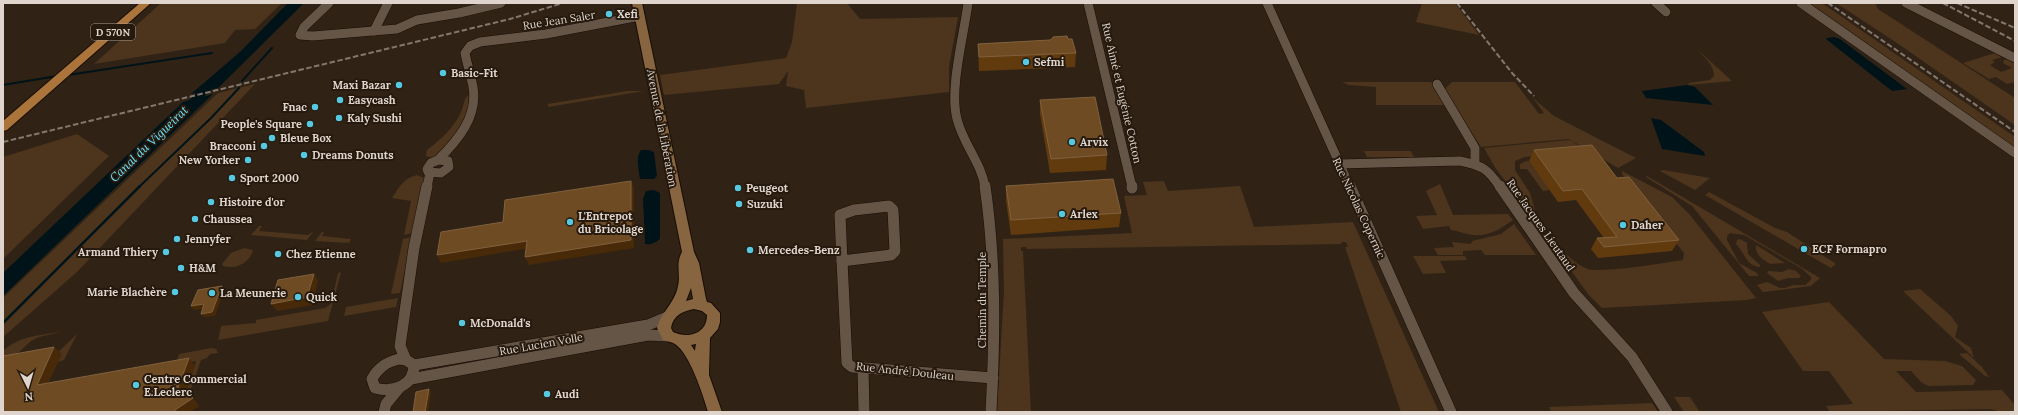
<svg xmlns="http://www.w3.org/2000/svg" width="2018" height="415" font-family="Lora,serif">
  <style>
    .green { fill: #4c341d }
    .water { fill: #001318 }
    .lines { fill: none; stroke-linecap: round; stroke-linejoin: round }
    .stream-far1 { stroke: #001318; stroke-width: 2 }
    .stream { stroke: #001318; stroke-width: 2.5 }
    .canal { stroke: #001318; stroke-width: 8 }
    .street-far1-casing { stroke: #180c03; stroke-width: 10 }
    .street-casing { stroke: #180c03; stroke-width: 12 }
    .secondary-casing { stroke: #180c03; stroke-width: 2 }
    .primary-casing { stroke: #180c03; stroke-width: 2 }
    .street-far1 { stroke: #655547; stroke-width: 9 }
    .street { stroke: #655547; stroke-width: 11 }
    .secondary { fill: #886541; fill-rule: evenodd }
    .primary { fill: #ab743b; fill-rule: evenodd }
    .rail { stroke: #84786e; stroke-width: 2; stroke-dasharray: 5.5 2.5; stroke-linecap: butt }
    .wall { fill: #613b0e }
    .shaded-wall { fill: #482a09 }
    .building { fill: #6f4b23; stroke: #80613e }
    .poi-dot { fill: #56c9e1; stroke: #26190d; stroke-width: 1.5 }
    .labels { text-anchor: middle; stroke-width: 4; stroke-linejoin: round; paint-order: stroke }
    .shield { fill: #26190d; stroke: #a89d93; stroke-width: 1 }
    .shield-label { font-size: 10px; font-weight: bold; fill: #dfd5cd }
    .poi-label { font-size: 11px; font-weight: bold; fill: #dfd5cd; stroke: #26190d; text-anchor: start }
    .street-label { font-size: 11px; fill: #dfd5cd; stroke: #26190d }
    .water-label { font-size: 12px; font-style: italic; fill: #6ce3fc; stroke: #26190d }
  </style>
  <rect width="100%" height="100%" fill="#302316"/>
  <g class="green">
    <polygon points="161,3 282,3 255,29 235,30 225,43 94,64"/>
    <polygon points="797,3 847,3 860,19 958,17 949,67 949,92 806,108 804,90 786,86 788,71 779,84 664,95 660,75 786,58 792,42"/>
    <polygon points="1422,3 1455,3 1479,35 1416,22"/>
    <polygon points="1808,3 1822,3 2015,137 2015,149"/>
    <polygon points="1836,3 1875,3 1878,9 2015,98 2015,125 1894,41"/>
    <path d="M1698,50l34,31h1l-45,4 1,-2 21,-3 4,-4c0,-11 -9,-18 -16,-26z"/>
    <polygon points="1995,53 2002,57 1992,60 1995,62 1990,65 2001,72 2012,68 2003,63 2004,60 2007,59 2015,63 2015,82 2007,84 1996,77 1989,79 1963,63"/>
    <polygon points="1342,82 1431,82 1444,105 1376,105 1376,87 1349,85"/>
    <polygon points="1452,82 1515,82 1539,114 1544,113 1533,98 1554,116 1636,158 1618,168 1569,139 1481,147 1444,90"/>
    <polygon points="255,84 77,272 3,337 3,298 218,93"/>
    <polygon points="627,91 644,91 548,107 548,104"/>
    <path d="M468,95c1,4 2,8 1,13 -4,13 -26,56 -43,48l1,-6c13,-10 27,-22 34,-38 3,-6 2,-12 7,-17z"/>
    <polygon points="77,134 109,156 3,259 3,157"/>
    <polygon points="1570,140 1597,157 1579,152 1525,157 1515,161 1515,170 1530,193 1537,217 1534,218 1496,169 1484,148"/>
    <polygon points="1364,151 1411,151 1414,157 1367,157"/>
    <polygon points="1526,161 1529,161 1550,190 1543,191 1527,169 1520,169 1520,164"/>
    <polygon points="1663,170 1710,178 1695,190 1660,171"/>
    <path d="M1622,171l50,26 18,18 66,83 -9,2 -145,8 -14,-14 -38,-53 2,-1c11,11 22,24 36,29 15,4 76,-6 95,-9l1,-7 -62,-79z"/>
    <path d="M417,175l7,3v7l-11,48 -9,2 7,-34 -19,-3c7,-10 11,-20 25,-23z"/>
    <polygon points="1647,176 1820,278 1811,286 1763,292 1757,285 1767,282 1780,288 1785,288 1793,285 1805,285 1811,280 1811,277 1801,268 1744,235 1730,233 1727,236 1727,240 1739,263 1757,273 1758,276 1749,276 1692,206 1646,177"/>
    <polygon points="1164,181 1168,191 1240,186 1254,227 1353,222 1439,412 1401,412 1345,247 1348,247 1346,242 1341,242 1342,244 1027,249 1026,247 1021,247 1021,251 1023,251 1031,412 997,412 1004,291 1003,239 1132,233 1124,196 1147,195 1143,182"/>
    <path d="M1440,184l13,31 55,-1 5,6c-13,9 -24,17 -41,15 -7,-1 -14,-4 -21,-5l-2,-4 -26,3 -7,-13 21,-1 -11,-24z"/>
    <polygon points="1709,192 1775,228 1787,232 1836,264 1831,268 1705,195"/>
    <polygon points="1514,224 1536,255 1485,255 1481,250 1463,251 1463,255 1438,255 1434,248 1454,247 1452,242 1471,244 1472,241 1501,234"/>
    <polygon points="259,226 262,226 259,231 308,235 314,231 307,240 251,235"/>
    <polygon points="322,232 324,232 322,236 351,239 349,243 315,241"/>
    <polygon points="412,237 400,293 391,294 403,239"/>
    <path d="M1740,239l7,4 1,11 12,11v2c-14,-1 -15,-14 -24,-23l1,-4z"/>
    <path d="M1756,245l29,18 -15,1c-7,-5 -15,-8 -14,-19z"/>
    <path d="M244,248l9,2c-3,13 -18,20 -30,16l-1,-2 9,-11z"/>
    <polygon points="1413,256 1465,256 1467,260 1440,261 1446,273 1423,274"/>
    <polygon points="1789,269 1796,271 1801,276 1799,278 1788,278 1778,281 1767,273 1768,271 1782,272"/>
    <polygon points="341,272 328,321 218,340 221,326 256,323 256,320 325,308 331,304 338,273"/>
    <polygon points="1920,289 1951,316 1958,326 1955,337 1971,348 1974,358 1903,291"/>
    <polygon points="398,298 396,307 344,316 346,307"/>
    <polygon points="1829,302 1884,359 1945,361 1962,366 1976,380 1973,385 1928,386 1921,382 1911,371 1896,371 1916,392 2002,390 2015,405 2015,412 2001,412 1991,409 1830,412 1826,406 1853,404 1829,371 1803,371 1762,312"/>
    <path d="M61,332l-22,5 -8,4 -25,23h-3v-13c16,-15 37,-16 58,-19z"/>
    <polygon points="77,334 64,360 58,362 56,354"/>
    <polygon points="211,348 216,349 218,353 210,354 207,358 201,360 190,392 185,395 196,361 176,364 179,354"/>
    <polygon points="1967,353 1982,367 1989,377 1985,376 1959,354"/>
    <polygon points="1674,397 1690,397 1700,412 1684,412"/>
    <polygon points="1652,403 1658,412 1551,412 1549,407"/>
  </g>
  <g class="water">
    <polygon points="288,3 304,3 218,88 191,94 241,51"/>
    <polygon points="1834,37 1840,39 1907,89 1892,91 1826,39 1827,38"/>
    <polygon points="1687,85 1695,87 1713,105 1646,98 1642,91"/>
    <polygon points="213,94 3,296 3,273 183,102"/>
    <polygon points="1651,118 1661,120 1704,152 1705,156 1662,149"/>
    <path d="M641,150h7l6,2 3,24 -3,3h-14c-1,-9 -5,-21 1,-29z"/>
    <path d="M654,190l6,3v46c-5,4 -9,6 -15,5l-2,-45 3,-8z"/>
  </g>
  <g class="lines">
    <g class="stream-far1">
      <polyline points="68,75 212,53"/>
      <polyline points="242,81 272,48"/>
      <polyline points="3,85 57,76"/>
      <polyline points="139,187 211,118 239,88"/>
    </g>
    <polyline class="stream" points="3,323 140,186"/>
    <polyline class="canal" points="189,106 212,83"/>
    <defs>
      <g id="street-far1">
        <polyline points="329,3 304,27 300,35 313,36 397,29 417,20 459,13 501,3"/>
        <path d="M968,3c-4,32 -19,86 -11,116 6,25 24,43 28,68"/>
        <polyline points="1088,3 1132,187"/>
        <polyline points="1267,3 1350,187"/>
        <polyline points="1656,3 1666,12"/>
        <polyline points="1801,3 2015,153"/>
        <polyline points="1906,3 2015,58"/>
        <polyline points="374,31 388,3"/>
        <polyline points="1437,84 1475,148 1475,164"/>
        <path d="M438,160c20,-20 40,-43 35,-73 -2,-12 -6,-23 -8,-34l5,-7 10,-4 66,-8 94,-18"/>
        <polygon points="438,160 448,161 449,167 441,173 428,172 427,169 431,163"/>
        <path d="M1338,164l122,-3c23,5 27,7 40,26"/>
        <polyline points="427,187 430,173"/>
      </g>
      <g id="street">
        <path d="M985,186c11,76 10,150 6,226"/>
        <polyline points="1132,186 1132,188"/>
        <polyline points="1350,186 1451,412"/>
        <polyline points="1500,186 1574,293 1632,357 1667,412"/>
        <polygon points="889,206 893,210 895,251 891,255 842,261 840,215 854,210"/>
        <polyline points="842,261 847,363 852,367 993,378"/>
        <path d="M399,359l7,1 8,5c0,21 -21,28 -39,23l-3,-9c6,-12 15,-17 27,-20z"/>
        <polyline points="406,360 400,346 414,248 427,186"/>
        <polyline points="414,365 648,325 667,317"/>
        <polyline points="863,368 864,412"/>
        <polyline points="411,379 648,335 668,336"/>
        <polyline points="384,412 386,404 400,387"/>
      </g>
      <path id="secondary" d="M632,3h10l52,249 5,11 7,36 1,3 4,1 9,10v9l-2,7 -8,9 -1,37 13,37h-14c-5,-17 -18,-58 -33,-68 -3,-2 -8,-3 -12,-4l-6,-12c4,-16 18,-25 21,-42 3,-12 -3,-22 4,-34zM691,288l2,11 -7,2zM694,309l8,2 5,4c0,19 -19,24 -34,17l-2,-4c2,-12 11,-17 23,-19zM696,344l-1,6v1l-4,-6z"/>
      <polygon id="primary" points="140,3 151,3 7,130 3,131 3,121"/>
    </defs>
    <use href="#street-far1" class="street-far1-casing"/>
    <use href="#street" class="street-casing"/>
    <use href="#secondary" class="secondary-casing"/>
    <use href="#primary" class="primary-casing"/>
    <use href="#street-far1" class="street-far1"/>
    <use href="#street" class="street"/>
    <use href="#secondary" class="secondary"/>
    <use href="#primary" class="primary"/>
    <g class="rail">
      <polyline points="1457,3 1512,73 1534,96"/>
      <polyline points="1828,3 2015,132"/>
      <polyline points="1943,3 2015,41"/>
      <polyline points="1957,3 2015,28"/>
      <polyline points="3,142 510,19 563,3"/>
    </g>
  </g>
  <g class="wall">
    <polygon points="1068,39 1076,53 1075,67 979,71 978,44"/>
    <polygon points="1040,100 1107,155 1106,170 1050,173 1040,114"/>
    <polygon points="1534,150 1617,178 1679,240 1672,251 1598,258 1591,249 1597,238 1604,238 1576,200 1558,202 1529,161"/>
    <polygon points="1006,186 1121,213 1119,227 1011,235 1006,201"/>
  </g>
  <g class="shaded-wall">
    <polygon points="631,181 634,188 634,248 529,265 525,257"/>
    <polygon points="527,241 530,248 441,263 437,255"/>
    <polygon points="314,274 318,281 312,305 277,311 271,304"/>
    <polygon points="222,286 224,290 215,316 204,317 201,314"/>
    <polygon points="204,304 207,308 194,310 191,306"/>
    <polygon points="54,347 62,354 44,392 37,385"/>
    <polygon points="189,358 195,366 185,395 178,388"/>
    <polygon points="429,389 431,393 428,412 425,412"/>
    <polygon points="193,398 199,406 190,412 175,412 175,410"/>
  </g>
  <g class="building">
    <polygon points="1067,36 1068,39 1072,39 1076,53 979,57 978,44 1050,40 1053,38 1053,37"/>
    <polygon points="1095,97 1107,155 1051,159 1040,100"/>
    <polygon points="1592,145 1617,178 1629,177 1679,240 1604,247 1597,238 1617,237 1582,189 1563,191 1534,150"/>
    <polygon points="1113,179 1121,213 1011,220 1006,186"/>
    <polygon points="631,181 631,240 525,257 527,241 437,255 441,232 503,222 505,200"/>
    <polygon points="314,274 307,297 271,304 278,280"/>
    <polygon points="222,286 212,312 201,314 204,304 191,306 198,290"/>
    <polygon points="54,347 37,385 189,358 178,388 193,398 175,410 175,412 3,412 3,356"/>
    <polygon points="429,389 425,412 413,412 416,392"/>
  </g>
  <g class="poi-dot">
    <circle cx="609" cy="14" r="4"/>
    <circle cx="1026" cy="62" r="4"/>
    <circle cx="443" cy="73" r="4"/>
    <circle cx="399" cy="85" r="4"/>
    <circle cx="340" cy="100" r="4"/>
    <circle cx="315" cy="107" r="4"/>
    <circle cx="339" cy="118" r="4"/>
    <circle cx="310" cy="124" r="4"/>
    <circle cx="272" cy="138" r="4"/>
    <circle cx="1072" cy="142" r="4"/>
    <circle cx="264" cy="146" r="4"/>
    <circle cx="304" cy="155" r="4"/>
    <circle cx="248" cy="160" r="4"/>
    <circle cx="232" cy="178" r="4"/>
    <circle cx="738" cy="188" r="4"/>
    <circle cx="211" cy="202" r="4"/>
    <circle cx="739" cy="204" r="4"/>
    <circle cx="1062" cy="214" r="4"/>
    <circle cx="195" cy="219" r="4"/>
    <circle cx="570" cy="222" r="4"/>
    <circle cx="1623" cy="225" r="4"/>
    <circle cx="177" cy="239" r="4"/>
    <circle cx="1804" cy="249" r="4"/>
    <circle cx="750" cy="250" r="4"/>
    <circle cx="166" cy="252" r="4"/>
    <circle cx="278" cy="254" r="4"/>
    <circle cx="181" cy="268" r="4"/>
    <circle cx="175" cy="292" r="4"/>
    <circle cx="212" cy="293" r="4"/>
    <circle cx="298" cy="297" r="4"/>
    <circle cx="462" cy="323" r="4"/>
    <circle cx="136" cy="385" r="4"/>
    <circle cx="547" cy="394" r="4"/>
  </g>
  <g class="labels">
    <rect class="shield" x="91" y="24" width="44" height="16" rx="3"/>
    <g class="shield-label">
      <text x="113" y="36">D 570N</text>
    </g>
    <g class="poi-label">
      <text x="617" y="18">Xefi</text>
      <text x="1034" y="66">Sefmi</text>
      <text x="451" y="77">Basic-Fit</text>
      <text x="391" y="89" text-anchor="end">Maxi Bazar</text>
      <text x="348" y="104">Easycash</text>
      <text x="307" y="111" text-anchor="end">Fnac</text>
      <text x="347" y="122">Kaly Sushi</text>
      <text x="302" y="128" text-anchor="end">People's Square</text>
      <text x="280" y="142">Bleue Box</text>
      <text x="1080" y="146">Arvix</text>
      <text x="256" y="150" text-anchor="end">Bracconi</text>
      <text x="312" y="159">Dreams Donuts</text>
      <text x="240" y="164" text-anchor="end">New Yorker</text>
      <text x="240" y="182">Sport 2000</text>
      <text x="746" y="192">Peugeot</text>
      <text x="219" y="206">Histoire d'or</text>
      <text x="747" y="208">Suzuki</text>
      <text x="1070" y="218">Arlex</text>
      <text x="578" y="220">L'Entrepot<tspan x="578" dy="13">du Bricolage</tspan></text>
      <text x="203" y="223">Chaussea</text>
      <text x="1631" y="229">Daher</text>
      <text x="185" y="243">Jennyfer</text>
      <text x="1812" y="253">ECF Formapro</text>
      <text x="758" y="254">Mercedes-Benz</text>
      <text x="158" y="256" text-anchor="end">Armand Thiery</text>
      <text x="286" y="258">Chez Etienne</text>
      <text x="189" y="272">H&amp;M</text>
      <text x="167" y="296" text-anchor="end">Marie Blachère</text>
      <text x="220" y="297">La Meunerie</text>
      <text x="306" y="301">Quick</text>
      <text x="470" y="327">McDonald's</text>
      <text x="144" y="383">Centre Commercial<tspan x="144" dy="13">E.Leclerc</tspan></text>
      <text x="555" y="398">Audi</text>
    </g>
    <g class="street-label">
      <text transform="translate(559 20) rotate(-9)" y="4">Rue Jean Saler</text>
      <text transform="translate(1122 93) rotate(77)" y="4">Rue Aimé et Eugénie Cotton</text>
      <text transform="translate(662 128) rotate(79)" y="4">Avenue de la Libération</text>
      <text transform="translate(1359 208) rotate(65)" y="4">Rue Nicolas Copernic</text>
      <text transform="translate(1541 225) rotate(55)" y="4">Rue Jacques Lieutaud</text>
      <text transform="translate(982 300) rotate(-90)" y="4">Chemin du Temple</text>
      <text transform="translate(541 344) rotate(-10)" y="4">Rue Lucien Volle</text>
      <text transform="translate(905 371) rotate(6)" y="4">Rue André Douleau</text>
    </g>
    <g class="water-label">
      <text transform="translate(149 144) rotate(-44)" y="4">Canal du Vigueirat</text>
    </g>
  </g>
  <rect width="2018" height="415" fill="none" stroke="#dfd5cd" stroke-width="8"/>
  <g transform="translate(28 387) rotate(175)" stroke="#26190d" stroke-width="3" paint-order="stroke">
  <path d="M0-3L7 15L0 10L-7 15Z" fill="#dfd5cd"/>
  <text y="-6" font-size="11" font-weight="bold" text-anchor="middle" fill="#dfd5cd">N</text>
  </g>
</svg>
